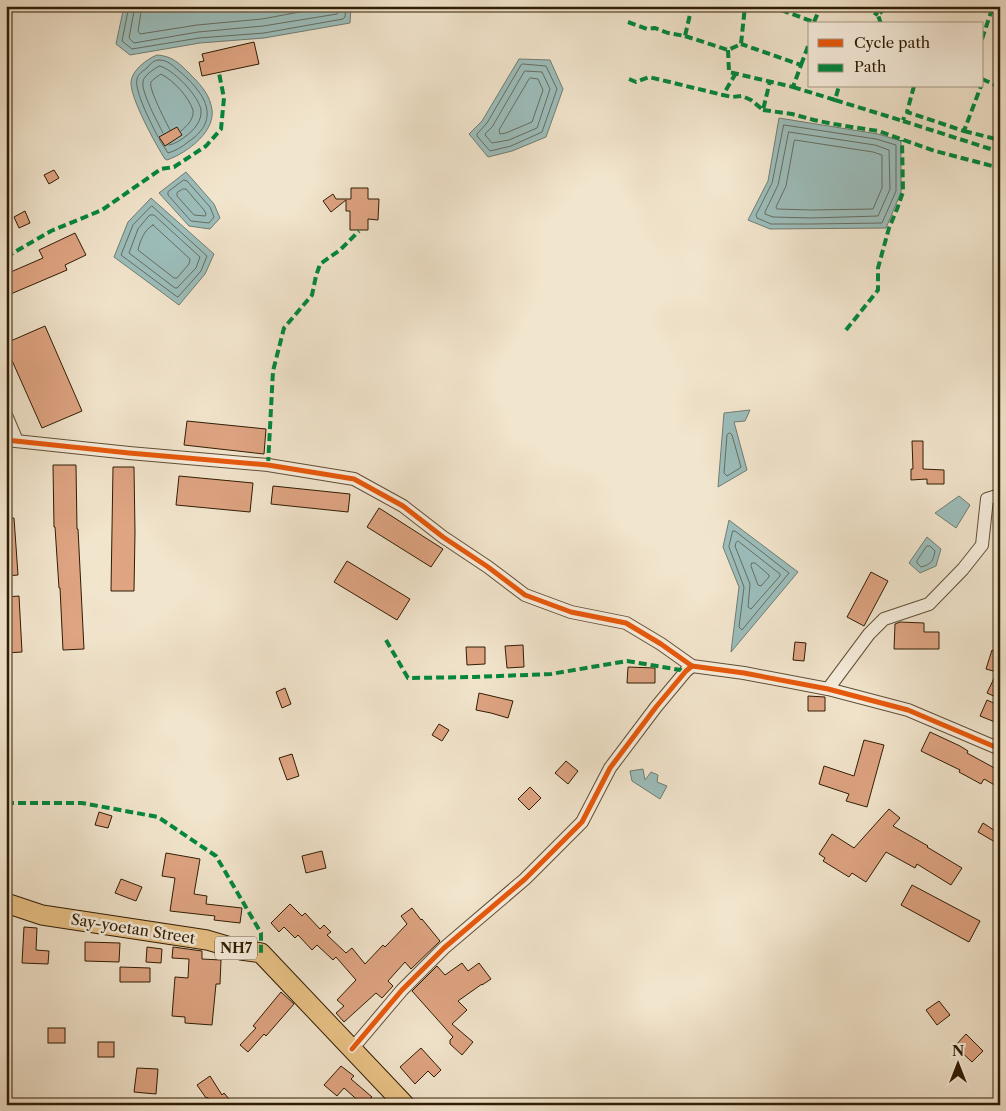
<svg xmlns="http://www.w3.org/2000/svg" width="1006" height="1111" font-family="'Libre Caslon Text',serif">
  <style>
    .water { fill: #9cbebc; stroke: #707d72 }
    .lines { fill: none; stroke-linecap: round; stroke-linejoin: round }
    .shore { stroke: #666d60; stroke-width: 1 }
    .building { fill: #dfa482; stroke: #2f1c03 }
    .minor-casing { stroke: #604e36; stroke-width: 14 }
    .highway-casing { stroke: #2f1c03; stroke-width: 21 }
    .minor { stroke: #f7eede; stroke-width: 12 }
    .highway { stroke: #e9c286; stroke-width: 19 }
    .quiet { stroke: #00873e; stroke-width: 4; stroke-dasharray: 8 4; stroke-linecap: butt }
    .cycleway-casing { stroke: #f7eede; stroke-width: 8 }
    .cycleway { stroke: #e8590c; stroke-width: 5 }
    .labels { text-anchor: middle; stroke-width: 5; stroke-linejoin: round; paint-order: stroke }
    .shield { fill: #f7eede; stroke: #6b5b45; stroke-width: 1 }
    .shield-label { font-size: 14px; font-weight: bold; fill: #2f1c03 }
    .street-label { font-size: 15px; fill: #2f1c03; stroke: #f7eede }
  </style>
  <rect width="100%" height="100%" fill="#f2e5cd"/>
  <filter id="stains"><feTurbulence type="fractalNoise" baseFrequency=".004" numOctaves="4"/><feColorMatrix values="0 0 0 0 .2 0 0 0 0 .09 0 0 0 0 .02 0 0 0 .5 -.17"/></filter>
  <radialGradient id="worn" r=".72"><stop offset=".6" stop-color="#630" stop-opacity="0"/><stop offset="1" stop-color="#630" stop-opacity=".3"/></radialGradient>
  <g class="water">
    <polygon points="124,6 351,6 350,23 264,38 200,43 130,55 116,44"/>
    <path d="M157,55c15,1 22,8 32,18 9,9 19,19 22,32 8,25 -24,48 -44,55l-2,-1c-9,-14 -35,-61 -34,-77 1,-12 16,-23 26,-27z"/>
    <polygon points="519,59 550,60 563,89 546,137 512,151 488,157 469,134 482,121"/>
    <polygon points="779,118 878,134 901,141 901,192 886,228 770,229 748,220 768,181"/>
    <polygon points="186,172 214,204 220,218 210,229 189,226 159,193"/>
    <polygon points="151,198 214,254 205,274 179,305 114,257 128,222"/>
    <polygon points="750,410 745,421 734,422 747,470 718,487 724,413"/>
    <polygon points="959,496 970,505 956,528 935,513"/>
    <polygon points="729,520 798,572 731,652 739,587 723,547"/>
    <polygon points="927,537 941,549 936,566 920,573 909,563"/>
    <polygon points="643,769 645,780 651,772 658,775 657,782 667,786 660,799 632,781 630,771"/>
  </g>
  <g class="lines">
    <g class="shore">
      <polyline points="129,6 122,41 132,49 199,38 264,33 343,19 345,17 346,6"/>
      <polyline points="135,6 129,38 134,43 198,32 263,26 337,14 339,12 340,6"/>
      <polyline points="142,6 138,31 140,34 197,25 262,19 332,6"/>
      <polygon points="523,64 546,66 557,89 542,132 511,146 490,151 477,136 477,134 487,123 521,65"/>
      <polygon points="525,71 542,72 550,89 537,128 509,140 492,143 486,136 485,134 492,127"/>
      <polygon points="531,78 538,79 543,90 532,122 506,133 500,134 499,130 529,79"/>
      <polygon points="784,125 876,139 896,145 896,191 882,223 811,224 771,224 757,218 756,215 772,183"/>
      <path d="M170,130c-4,-8 -22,-42 -19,-48 2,-3 7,-6 10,-8 13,7 27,22 32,36 1,9 -5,15 -12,21"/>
      <polygon points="789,132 875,145 889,150 890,189 878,216 811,218 773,217 765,214 765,212 778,185"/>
      <path d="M163,133c-5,-10 -22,-41 -20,-51 0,-6 11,-13 16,-16 13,2 40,30 42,44 1,11 -7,20 -15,26 -5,4 -11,8 -17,9"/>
      <path d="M158,137c-6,-12 -24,-46 -21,-58 1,-5 6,-8 10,-11 3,-4 7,-8 12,-8 9,0 14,6 20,11 25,21 44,48 9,71 -6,5 -13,9 -20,11l-9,-14"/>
      <polygon points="795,140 873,152 882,155 882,188 873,209 811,210 777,209 776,207 786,186 794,142"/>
      <polygon points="184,180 187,181 210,207 214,217 209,223 191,221 168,195 168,192"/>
      <polygon points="183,189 186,189 204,210 206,214 205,216 194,215 177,196 177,193"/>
      <polygon points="152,206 207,256 201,271 178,297 176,296 121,255 133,225"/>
      <polygon points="150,215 154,215 200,257 196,268 177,288 175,288 129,253 138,229"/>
      <path d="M153,225l37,34 -1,5 -12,14h-3l-36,-28c2,-9 6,-20 15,-25z"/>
      <polygon points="730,433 732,435 741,467 740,468 727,476 724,473 727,435"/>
      <polygon points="733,531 735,531 789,573 742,630 739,627 744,587 729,547"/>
      <polygon points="738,541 780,574 780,576 751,609 748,607 750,584 735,546 736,543"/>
      <path d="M927,546h3l5,5c-2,10 -3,13 -14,16l-4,-4v-2z"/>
      <polygon points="752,563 755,563 769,575 769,577 761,586 758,585 751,566"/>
    </g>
  </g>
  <g class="building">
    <polygon points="254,42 259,64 202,76 199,62 204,61 202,54"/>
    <polygon points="177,127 182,135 165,146 159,137"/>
    <polygon points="54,170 59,178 49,184 44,175"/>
    <polygon points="351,188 368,188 368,199 379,199 378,220 368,219 368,230 350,230 350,211 346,211 346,200 331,212 323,201 333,194 336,199 351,199"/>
    <polygon points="25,211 30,223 19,228 14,217"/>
    <polygon points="75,233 86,255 65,265 67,270 6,296 6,274 43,258 39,250"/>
    <polygon points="45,326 82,411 42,428 6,347 6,343"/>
    <polygon points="187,421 266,429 264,454 184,445"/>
    <polygon points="912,441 923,441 923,469 944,470 944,484 927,484 927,479 911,480 911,469 913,469"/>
    <polygon points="53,465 76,465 77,529 78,529 84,649 63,650 60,588 59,588 55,527 54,527"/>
    <polygon points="113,467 134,467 135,532 134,591 111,591"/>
    <polygon points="179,476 253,483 250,512 176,505"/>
    <polygon points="273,486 350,494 348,512 271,504"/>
    <polygon points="379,508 443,549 431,567 367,527"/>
    <polygon points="6,518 14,518 18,575 6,576"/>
    <polygon points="347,561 410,599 397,620 334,582"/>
    <polygon points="871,572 888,581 864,626 847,617"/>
    <polygon points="19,596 22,652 6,653 6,597"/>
    <polygon points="900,622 924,623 924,632 939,632 939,649 894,649 895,624"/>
    <polygon points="795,642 806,643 804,661 793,660"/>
    <polygon points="523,645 524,667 507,668 505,646"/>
    <polygon points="466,647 485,647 485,664 467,665"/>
    <polygon points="992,650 1000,653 1000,688 996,697 987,693 997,672 986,669"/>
    <polygon points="628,667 655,668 655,683 627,683"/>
    <polygon points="285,688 291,704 282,708 276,692"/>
    <polygon points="479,693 513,701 508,718 491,713 476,710"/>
    <polygon points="808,696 825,697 825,711 808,711"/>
    <polygon points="987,700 1000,706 1000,724 980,716"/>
    <polygon points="439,724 449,730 442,741 432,735"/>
    <polygon points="930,732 960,746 968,751 967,753 1000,771 1000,788 984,779 981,784 959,772 960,770 921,751"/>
    <polygon points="864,740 884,745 867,807 846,801 849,794 819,784 824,766 854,776"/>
    <polygon points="292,754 299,776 287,780 279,758"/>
    <polygon points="566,761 578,771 568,784 555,773"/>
    <polygon points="530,787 541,798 529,810 518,799"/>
    <polygon points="889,809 900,818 893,826 928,846 927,847 962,868 951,885 917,864 915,868 886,852 866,882 852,873 849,877 823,861 825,858 819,854 832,834 854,848"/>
    <polygon points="99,812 112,816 108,828 95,825"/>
    <polygon points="983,823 1000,834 995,842 978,832"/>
    <polygon points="322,851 326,868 306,873 302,856"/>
    <polygon points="166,853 200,859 194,894 207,896 206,904 242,908 240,923 214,920 215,916 170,911 175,878 162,876"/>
    <polygon points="121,879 142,887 136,901 115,893"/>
    <polygon points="912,885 980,921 969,942 901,905"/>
    <polygon points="290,904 302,916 305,913 320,929 324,925 331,932 327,935 346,953 352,948 365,964 383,945 385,947 407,924 401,916 412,908 421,920 422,919 440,941 411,969 405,962 388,981 393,986 382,998 376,993 344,1022 336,1013 344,1006 337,1000 356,980 336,957 333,960 317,945 312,950 298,935 295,938 284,927 279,932 271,923"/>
    <polygon points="24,927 37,928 36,950 49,951 48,964 22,963"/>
    <polygon points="85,942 120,943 119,962 85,961"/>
    <polygon points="147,947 162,949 161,963 146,962"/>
    <polygon points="173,947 202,951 202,959 221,960 220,984 216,984 212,1025 185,1023 185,1017 172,1016 175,977 188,978 189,959 172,958"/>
    <polygon points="462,963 468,971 479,963 491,979 482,985 482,984 458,1001 467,1010 452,1024 473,1042 462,1055 450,1044 450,1040 453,1037 412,991 437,966 445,975"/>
    <polygon points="120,967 150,968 150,982 120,982"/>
    <polygon points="281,992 294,1004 266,1036 264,1034 248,1052 240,1045 256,1028 253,1026"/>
    <polygon points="939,1001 950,1015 937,1025 926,1010"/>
    <rect x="48" y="1028" width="17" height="15"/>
    <polygon points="966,1034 983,1051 972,1062 955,1046"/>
    <rect x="98" y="1042" width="16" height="15"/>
    <polygon points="421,1048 441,1070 434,1077 428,1071 415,1084 400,1067"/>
    <polygon points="341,1066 354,1076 351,1079 372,1097 366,1105 363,1105 344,1088 337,1096 324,1085"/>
    <polygon points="137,1068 158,1069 156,1094 134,1092"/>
    <polygon points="210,1076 222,1095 224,1093 234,1105 210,1105 212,1103 207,1097 206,1098 197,1085"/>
  </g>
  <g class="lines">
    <defs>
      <g id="minor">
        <polyline points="6,415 17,441"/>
        <polyline points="6,440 129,453 268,465 354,479 403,506 443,537 488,567 525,595 571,612 626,623 661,644 692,666 744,673 828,689 908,710 1000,749"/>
        <polyline points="828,689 869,634 884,619 929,604 963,569 982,545 987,499 1000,495"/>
        <polyline points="352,1049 402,990 444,948 525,879 582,822 610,768 656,707 686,671 692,666"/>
      </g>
      <polyline id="highway" points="6,903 42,915 207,940 241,950 261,953 405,1105"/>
    </defs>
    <use href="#minor" class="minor-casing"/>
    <use href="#highway" class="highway-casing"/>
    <use href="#minor" class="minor"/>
    <use href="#highway" class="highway"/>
    <g class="quiet">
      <polyline points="770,6 814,22 814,24"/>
      <polyline points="864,6 878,15"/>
      <polyline points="628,22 647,29 655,28 668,33 685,36 692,6"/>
      <polyline points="814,22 821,6"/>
      <polyline points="881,24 878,15 887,6"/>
      <polyline points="685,36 728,50 741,44 745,6"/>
      <polyline points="982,39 993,6"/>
      <polyline points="728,50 729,72 793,87 801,65 741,44"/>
      <polyline points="801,65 810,41"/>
      <polyline points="736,73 723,95 732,97 742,96 751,100 763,110 770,81"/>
      <polyline points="629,79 636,82 649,77 723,95"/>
      <polyline points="982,79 1000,87"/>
      <polyline points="914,86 907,112 964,131 981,86"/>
      <polyline points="793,87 835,100 839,86"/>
      <polyline points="835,100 903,121 904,117"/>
      <polyline points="763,110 792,114 814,120 833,124 878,131 935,151 1000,168"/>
      <polyline points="903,121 1000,152"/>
      <polyline points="964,131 1000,140"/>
      <polyline points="6,257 51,231 102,210 161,169 174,167 206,146 221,129 224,98 219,73"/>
      <polyline points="846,330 878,290 878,268 889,228 897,209 903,192 902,140"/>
      <polyline points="268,465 273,371 284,328 312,295 316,276 320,264 340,250 359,231"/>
      <polyline points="386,640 408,678 474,677 551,674 627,661 686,671"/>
      <polyline points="6,803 82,803 158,817 216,856 261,933 261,953"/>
    </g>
    <defs>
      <g id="cycleway">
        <polyline points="6,440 129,453 268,465 354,479 403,506 443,537 488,567 525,595 571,612 626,623 661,644 692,666 744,673 828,689 908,710 1000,749"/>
        <polyline points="352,1049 402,990 444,948 525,879 582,822 610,768 656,707 686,671 692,666"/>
      </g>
    </defs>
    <use href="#cycleway" class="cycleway-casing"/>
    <use href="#cycleway" class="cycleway"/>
  </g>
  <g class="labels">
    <rect class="shield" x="215" y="936.5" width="42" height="23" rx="4"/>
    <g class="shield-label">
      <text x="236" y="953">NH7</text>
    </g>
    <g class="street-label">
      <text transform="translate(133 929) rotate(9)" y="5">Say-yoetan Street</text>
    </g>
  </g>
  <rect width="1006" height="1111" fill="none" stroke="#f2e5cd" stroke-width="25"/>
  <rect x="8" y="8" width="991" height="1096" fill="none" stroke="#2f1c03" stroke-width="2.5"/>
  <rect x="12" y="12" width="981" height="1086" fill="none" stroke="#2f1c03"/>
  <rect x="808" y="22" width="175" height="65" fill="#f7eede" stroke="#a79a86"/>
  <rect x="818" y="39" width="25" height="8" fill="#e8590c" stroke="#a79a86"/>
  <text x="854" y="48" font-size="15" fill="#2f1c03">Cycle path</text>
  <rect x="818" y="64" width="25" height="8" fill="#00873e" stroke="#a79a86"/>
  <text x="854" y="72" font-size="15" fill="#2f1c03">Path</text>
  <g transform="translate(958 1064)" stroke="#f7eede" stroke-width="4" paint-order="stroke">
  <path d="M0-4L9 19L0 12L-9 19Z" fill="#2f1c03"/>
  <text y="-8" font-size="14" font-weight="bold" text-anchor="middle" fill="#2f1c03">N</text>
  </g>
  <rect width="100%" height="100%" filter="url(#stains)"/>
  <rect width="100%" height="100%" fill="url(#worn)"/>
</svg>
